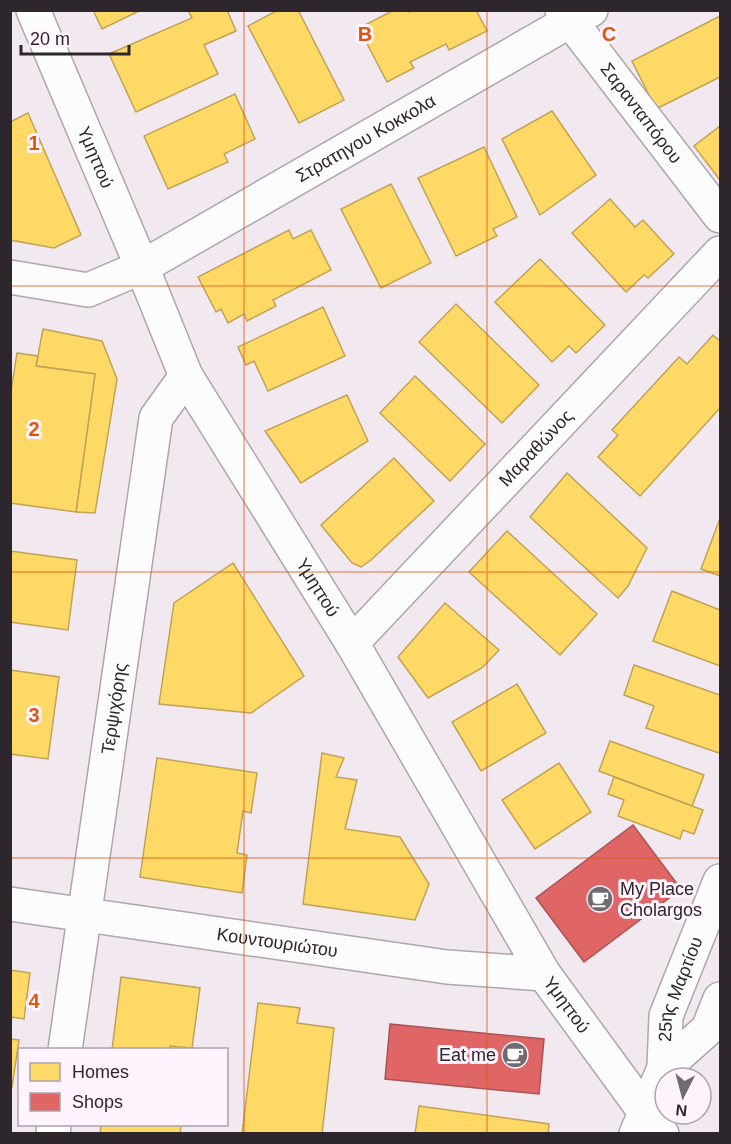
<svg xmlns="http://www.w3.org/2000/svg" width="731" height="1144" font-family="Helvetica,sans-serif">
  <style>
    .homes { fill: #ffd966; stroke: #c0a355; stroke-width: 1.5 }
    .shops { fill: #e06666; stroke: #aa5355; stroke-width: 1.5 }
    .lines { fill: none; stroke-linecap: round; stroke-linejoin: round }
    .minor-casing { stroke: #aea6ac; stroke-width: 36 }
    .tertiary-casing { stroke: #aea6ac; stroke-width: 36 }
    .minor { stroke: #fdfcfd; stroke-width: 33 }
    .tertiary { stroke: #fdfcfd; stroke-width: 33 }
    .grid { fill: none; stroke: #df560e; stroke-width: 1.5; stroke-opacity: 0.55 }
    .labels { text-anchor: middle; stroke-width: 6; stroke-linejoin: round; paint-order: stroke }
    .street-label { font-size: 18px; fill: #2d262c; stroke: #fff4fe }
    .poi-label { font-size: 18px; fill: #2d262c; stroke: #fff4fe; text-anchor: start }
    .grid-label { font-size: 20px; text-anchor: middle; font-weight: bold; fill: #df560e; stroke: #fff4fe; stroke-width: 6; stroke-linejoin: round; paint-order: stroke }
  </style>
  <rect width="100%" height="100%" fill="#f2e8f0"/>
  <g class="homes">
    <polygon points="93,10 141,10 102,29"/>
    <polygon points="188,10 227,10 236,31 204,45 218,74 136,112 109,54 192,18"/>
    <polygon points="278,10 298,10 344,100 299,123 248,26"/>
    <polygon points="394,10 409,10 409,12 412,10 476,10 487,31 449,50 446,44 410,62 414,68 387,82 359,28"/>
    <polygon points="720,16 720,77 656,109 632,61"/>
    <polygon points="235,94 255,139 224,154 228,162 168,189 144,136"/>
    <polygon points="552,111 596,175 540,215 502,139"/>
    <polygon points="28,113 81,235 54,248 10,240 10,122"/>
    <polygon points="720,126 720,180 694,146"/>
    <polygon points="484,147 517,217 493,229 497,236 456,256 418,178"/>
    <polygon points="391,184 431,263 381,288 341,209"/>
    <polygon points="610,199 635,227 643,220 674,254 648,278 644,275 626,292 572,233"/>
    <polygon points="289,230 293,239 311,230 331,270 273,300 276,306 247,321 244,314 228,323 221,309 216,312 198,277"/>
    <polygon points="540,259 605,325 576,353 569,346 552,362 495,302"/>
    <polygon points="456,304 539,385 502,423 419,342"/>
    <polygon points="323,307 345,356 268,391 254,361 246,365 238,347"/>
    <polygon points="43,329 102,341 117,379 95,513 76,512 95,374 36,366"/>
    <polygon points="713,335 720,341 720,408 640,496 598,457 618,435 612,430 679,357 687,364"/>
    <polygon points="17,353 38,356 36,366 95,374 76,512 10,503 10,398"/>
    <polygon points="415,376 485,444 450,481 380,413"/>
    <polygon points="347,395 368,441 301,483 265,431"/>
    <polygon points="394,458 434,501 371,560 361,567 352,563 321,525"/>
    <polygon points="567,473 647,548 628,586 618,598 530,517"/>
    <polygon points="719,521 720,522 720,576 701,569"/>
    <polygon points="507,531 597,614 560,655 469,572"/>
    <polygon points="10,551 77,560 68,630 10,622"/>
    <polygon points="233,563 304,676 251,713 159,704 174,603"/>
    <polygon points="672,591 720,610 720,666 653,641"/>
    <polygon points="445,603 499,650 482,668 428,698 398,657"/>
    <polygon points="634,665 720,695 720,750 719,753 646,728 654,706 624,695"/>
    <polygon points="10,670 59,677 48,759 10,754"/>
    <polygon points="517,684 546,733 481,771 452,722"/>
    <polygon points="610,741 704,775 692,806 599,771"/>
    <polygon points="322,753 344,758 336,777 357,780 345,829 400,837 429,884 415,920 303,904"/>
    <polygon points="157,758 257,773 251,813 243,811 237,853 247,855 242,893 140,877"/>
    <polygon points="559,763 591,812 535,849 502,800"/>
    <polygon points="614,777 703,810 694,834 683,830 680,839 618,816 624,800 608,794"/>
    <polygon points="10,970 30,973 24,1019 12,1017 10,1028"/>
    <polygon points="121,977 200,988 192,1048 170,1046 170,1050 112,1050"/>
    <polygon points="258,1003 300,1008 297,1023 334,1028 322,1134 242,1134"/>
    <polygon points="10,1039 19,1040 12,1087 10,1087"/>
    <polygon points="419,1106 549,1124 548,1134 415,1134"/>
    <polygon points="101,1124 181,1124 180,1134 100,1134"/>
  </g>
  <g class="shops">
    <polygon points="633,825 681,889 584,962 536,898"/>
    <polygon points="390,1024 544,1039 539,1094 385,1079"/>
  </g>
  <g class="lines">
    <defs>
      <g id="minor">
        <path id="s1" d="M33,10l109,257 44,109 166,267 192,331 101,138 17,22"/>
        <path id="s2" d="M562,10l158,206"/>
        <path id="s3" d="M10,277l78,13 54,-23 428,-246 21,-11"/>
        <path id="s4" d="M352,643l368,-390"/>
        <path id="s5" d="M10,904l437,63 97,7"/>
        <path id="s6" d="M65,1050l91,-632 30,-42"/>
        <polyline points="53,1134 54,1124"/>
      </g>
      <g id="tertiary">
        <polyline points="664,1068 708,1029 720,999"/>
        <path id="s7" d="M636,1134l28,-66 2,-52 54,-135"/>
      </g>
    </defs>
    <use href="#minor" class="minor-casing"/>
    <use href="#tertiary" class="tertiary-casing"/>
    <use href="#minor" class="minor"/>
    <use href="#tertiary" class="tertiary"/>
  </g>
  <path class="grid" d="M244,10v1124M487,10v1124M10,286h710M10,572h710M10,858h710"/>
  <defs>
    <symbol id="cafe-disc" viewBox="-11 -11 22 22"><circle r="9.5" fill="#726a71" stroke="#fff4fe"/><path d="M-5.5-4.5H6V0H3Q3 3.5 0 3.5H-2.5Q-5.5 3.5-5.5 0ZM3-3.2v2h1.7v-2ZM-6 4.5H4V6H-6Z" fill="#fff"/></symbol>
  </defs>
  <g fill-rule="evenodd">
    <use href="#cafe-disc" x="585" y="884" width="30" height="30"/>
    <use href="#cafe-disc" x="500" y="1040" width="30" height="30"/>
  </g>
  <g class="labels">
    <g class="street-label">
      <text dy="6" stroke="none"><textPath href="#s2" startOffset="130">Σαρανταπόρου</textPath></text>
      <text dy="6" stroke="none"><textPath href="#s3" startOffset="396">Στρατηγου Κοκκολα</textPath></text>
      <text dy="6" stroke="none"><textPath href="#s1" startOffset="160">Υμηττού</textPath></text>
      <text dy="6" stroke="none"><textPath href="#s4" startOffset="268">Μαραθώνος</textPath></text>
      <text dy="6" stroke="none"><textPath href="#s1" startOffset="646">Υμηττού</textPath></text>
      <text dy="6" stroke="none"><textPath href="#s6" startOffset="345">Τερψιχόρης</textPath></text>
      <text dy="6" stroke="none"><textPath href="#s5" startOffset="270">Κουντουριώτου</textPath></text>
      <text dy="6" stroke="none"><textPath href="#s7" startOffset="153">25ης Μαρτίου</textPath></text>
      <text dy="6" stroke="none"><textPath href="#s1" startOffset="1132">Υμηττού</textPath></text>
    </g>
    <g class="poi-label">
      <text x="620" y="895">My Place<tspan x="620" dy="21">Cholargos</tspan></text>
      <text x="496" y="1061" text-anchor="end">Eat me</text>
    </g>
  </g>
  <g class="grid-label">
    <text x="365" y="41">B</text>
    <text x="609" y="41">C</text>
    <text x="34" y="150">1</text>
    <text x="34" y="436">2</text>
    <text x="34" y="722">3</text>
    <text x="34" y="1008">4</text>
  </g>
  <rect width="731" height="1144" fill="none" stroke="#2d262c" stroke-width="24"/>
  <rect x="18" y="1048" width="210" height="78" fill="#fff4fe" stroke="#aba2aa" stroke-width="1.5"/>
  <rect x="30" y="1063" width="30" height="18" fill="#ffd966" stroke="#aba2aa" stroke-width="1.5"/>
  <text x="72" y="1078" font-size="18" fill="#2d262c">Homes</text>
  <rect x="30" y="1093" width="30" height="18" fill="#e06666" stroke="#aba2aa" stroke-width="1.5"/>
  <text x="72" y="1108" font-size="18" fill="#2d262c">Shops</text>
  <g transform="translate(683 1096) rotate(186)"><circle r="28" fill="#fff4fe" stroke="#aba2aa" stroke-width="1.5"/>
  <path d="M0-4.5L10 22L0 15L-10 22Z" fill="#726a71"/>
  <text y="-9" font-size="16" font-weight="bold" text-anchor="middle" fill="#2d262c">N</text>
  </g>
  <path d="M21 45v9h108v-9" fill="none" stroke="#2d262c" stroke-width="3"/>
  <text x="30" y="45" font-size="18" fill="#2d262c" stroke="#fff4fe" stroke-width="4.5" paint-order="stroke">20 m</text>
</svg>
